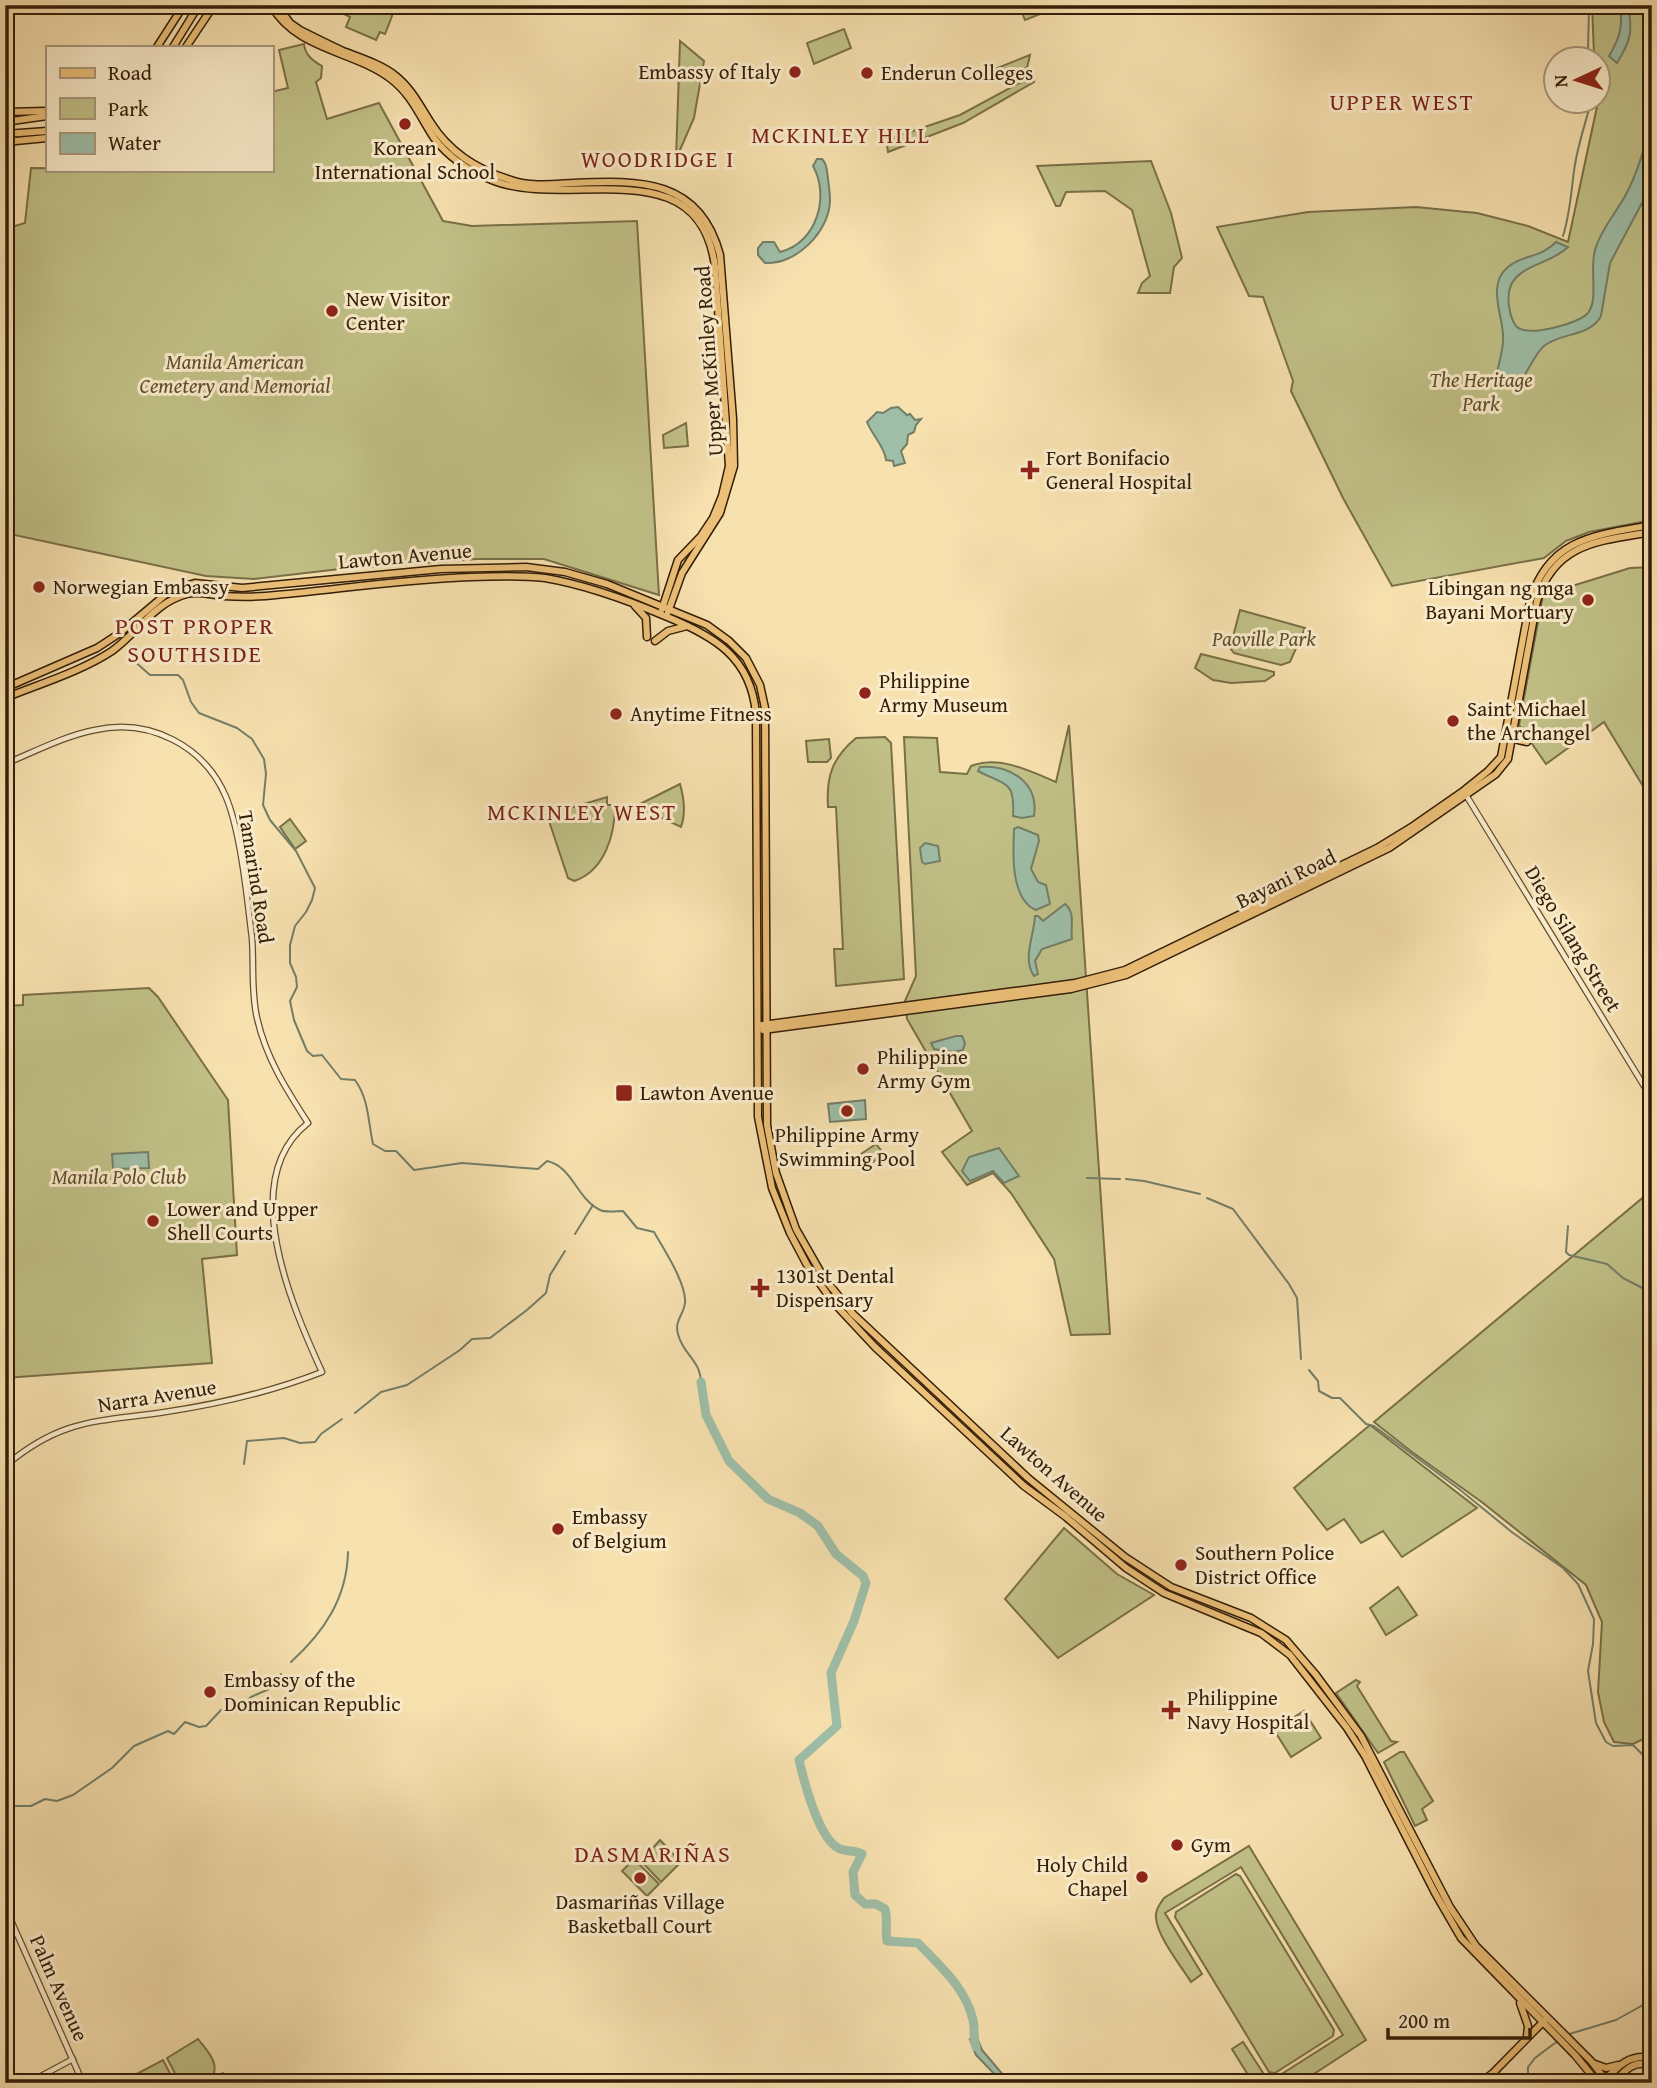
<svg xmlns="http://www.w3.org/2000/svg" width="1657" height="2088" font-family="'Gentium Book Plus',serif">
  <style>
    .green { fill: #c1c187; stroke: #7a6f47; stroke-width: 2 }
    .water { fill: #9ebea7; stroke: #737e67; stroke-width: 2 }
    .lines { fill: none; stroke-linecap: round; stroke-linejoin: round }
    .stream { stroke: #737e67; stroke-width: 2 }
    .river { stroke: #9ebea7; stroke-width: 9 }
    .minor-casing { stroke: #644e31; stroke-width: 7 }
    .major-casing { stroke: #331d07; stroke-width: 9 }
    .minor { stroke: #faeccb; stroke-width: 4.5 }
    .major { stroke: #ecc078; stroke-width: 6 }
    .poi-dot { fill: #8f2418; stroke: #faeccb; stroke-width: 2.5 }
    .labels { text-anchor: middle; stroke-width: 6; stroke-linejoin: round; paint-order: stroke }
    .poi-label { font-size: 21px; fill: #331d07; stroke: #faeccb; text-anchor: start }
    .street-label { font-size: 21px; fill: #331d07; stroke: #faeccb }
    .park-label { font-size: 21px; font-style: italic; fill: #5e4e2d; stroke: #faeccb }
    .neighbourhood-label { font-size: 23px; letter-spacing: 2px; fill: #7a1f14; stroke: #faeccb }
    .quarter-label { font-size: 24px; letter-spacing: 2px; fill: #7a1f14; stroke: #faeccb }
  </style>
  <rect width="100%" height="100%" fill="#f7e1af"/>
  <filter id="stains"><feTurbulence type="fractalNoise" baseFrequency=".00286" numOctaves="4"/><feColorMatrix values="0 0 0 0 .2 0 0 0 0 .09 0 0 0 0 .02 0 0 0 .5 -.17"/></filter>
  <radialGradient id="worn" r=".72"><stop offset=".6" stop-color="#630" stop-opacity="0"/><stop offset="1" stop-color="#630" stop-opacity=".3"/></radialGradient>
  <g class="green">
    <polygon points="344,5 392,5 392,16 385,34 380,32 376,40 346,27 350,17 340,12"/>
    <polygon points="1019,5 1063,5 1025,20"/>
    <polygon points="1592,5 1652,5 1652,520 1589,532 1566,541 1544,558 1392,586 1343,498 1291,391 1293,381 1263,297 1249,296 1217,227 1308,212 1416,207 1477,213 1528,226 1568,242 1598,102 1600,65 1594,54"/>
    <polygon points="844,29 851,48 814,64 807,43"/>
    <polygon points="680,41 704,61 694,118 676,159"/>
    <path d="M304,44c1,11 9,17 18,22l-1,12 -5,4 11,37 52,-16 64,118 29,5 165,-5 22,374 -115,-36h-67l-137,10 -86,10 -48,-3 -201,-43v-304l20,-6 6,-55 240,2v-78l17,-4 -9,-38z"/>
    <polygon points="1030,55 1027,68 999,76 988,76 987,72"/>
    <polygon points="1033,79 1034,82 963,123 888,152 887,145 892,138 960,115 1019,83"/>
    <polygon points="1151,161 1171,213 1182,258 1174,267 1170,293 1138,293 1142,283 1150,276 1132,210 1105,191 1066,192 1060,206 1056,206 1037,166"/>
    <polygon points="686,423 688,446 664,448 663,435"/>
    <polygon points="1652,567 1652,801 1604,722 1546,764 1519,725 1543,595 1630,568"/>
    <polygon points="1240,610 1305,628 1290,662 1281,665 1234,653 1230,648"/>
    <polygon points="1201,654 1274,672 1274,675 1265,681 1231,683 1213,680 1195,668"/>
    <path d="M1069,725l41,609 -39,1 -17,-76 -43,-66 -18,-20 -26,12 -25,-33 30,-21 -65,-112 -2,-18 11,-25 -12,-239 33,1 3,34 27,2 4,-8c28,-11 59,5 85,16z"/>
    <path d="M885,737l6,6 13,236 -68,7 -2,-37h9l-7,-142h-8c-2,-30 4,-49 28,-69z"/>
    <polygon points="829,739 831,758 827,762 808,762 806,741"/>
    <path d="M680,784c4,14 6,29 1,43l-45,-21z"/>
    <path d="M607,797v8h8c0,29 -10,66 -41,76l-6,-3 -21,-63z"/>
    <polygon points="290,819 306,841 295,849 280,827"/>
    <polygon points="149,988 158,997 228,1100 237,1255 202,1259 212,1363 5,1378 5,1006 23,1005 23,995"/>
    <polygon points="876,1144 884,1154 863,1169 855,1158"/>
    <polygon points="1652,1190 1652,1735 1633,1744 1614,1742 1604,1722 1598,1692 1602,1622 1586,1585 1483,1503 1412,1452 1374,1422"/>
    <polygon points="1370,1425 1477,1508 1402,1557 1383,1531 1361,1543 1344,1519 1327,1530 1294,1488"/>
    <polygon points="1064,1528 1117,1574 1154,1595 1058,1658 1005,1599"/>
    <polygon points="1398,1587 1417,1615 1386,1635 1370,1608"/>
    <polygon points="1356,1680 1360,1682 1357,1686 1391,1741 1397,1742 1378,1753 1336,1693"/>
    <polygon points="1304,1711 1321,1738 1291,1757 1274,1730"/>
    <polygon points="1400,1752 1404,1752 1433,1801 1422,1809 1427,1820 1415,1826 1384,1762"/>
    <polygon points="660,1840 681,1862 661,1882 641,1861"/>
    <path d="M1249,1846l117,194 -66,43h-47l-21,-34 11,-7 26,40 74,-47 -102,-168 -76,46 37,61 -11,8c-10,-16 -34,-46 -35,-64 -1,-8 4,-14 8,-20z"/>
    <polygon points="634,1859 659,1884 647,1896 622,1871"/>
    <polygon points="1236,1874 1240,1876 1334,2030 1333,2036 1275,2073 1269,2072 1175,1917 1176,1912"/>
    <path d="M198,2039c10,13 22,23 14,40l11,-6 6,10h-49l-13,-25z"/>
    <polygon points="163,2060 175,2083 131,2083 129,2078"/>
  </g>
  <g class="water">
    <path d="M1620,5h8c5,27 3,35 -11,58l-8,-7c11,-18 14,-30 11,-51z"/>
    <path d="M1652,115v62l-9,24 -33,62 -9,53c-11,21 -40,16 -57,30 -15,13 -19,44 -39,39l-8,-13c3,-12 7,-25 6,-37 -1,-22 -16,-51 5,-68 13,-12 33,-9 48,-25l12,5c-17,17 -47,17 -57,38 -3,7 -3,14 -2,21 1,7 3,15 7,20 11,12 61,-2 71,-12 13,-13 1,-48 9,-67 6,-19 20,-34 29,-51 14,-25 21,-54 27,-81z"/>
    <path d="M817,159h5c5,5 5,12 6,20 1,7 2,15 2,22 -1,31 -34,64 -65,62l-7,-8v-7l5,-6h11l6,10c37,-9 50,-56 33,-86z"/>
    <path d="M898,407l9,8 3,-1 5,6 6,-1 -5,6 -2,7 -6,3 -1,9 -6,7 4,12 -11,3 -1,-5 -7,-1c-1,-13 -14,-25 -19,-38l10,-10 6,1 8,-5z"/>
    <path d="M980,767c30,-2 59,15 54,49l-12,2 -9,-2c2,-35 -6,-30 -35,-45z"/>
    <path d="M1018,827l20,8 1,6 -8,28 7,13 8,3 4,19 -14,6c-26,-11 -23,-58 -22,-81z"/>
    <polygon points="925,843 938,846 940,861 925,864 922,862 920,848"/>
    <path d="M1065,904c11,9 5,22 7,35l-30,10 -7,12 3,13 -4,2c-12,-18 0,-39 1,-60h3l5,5z"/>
    <polygon points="956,1036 962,1036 965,1043 963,1050 953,1052 934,1049 931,1043"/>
    <polygon points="865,1100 866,1119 830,1122 828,1104"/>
    <polygon points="999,1148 1019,1176 1004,1183 993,1171 970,1181 962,1171 969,1157"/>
    <polygon points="148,1152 149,1168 113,1169 112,1154"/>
    <polygon points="977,2038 982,2050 1010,2083 1003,2083 976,2055 970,2039"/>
  </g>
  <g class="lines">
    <g class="stream">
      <polyline points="1589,5 1588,51 1594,60"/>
      <path d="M1563,236c7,-22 8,-43 11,-65 3,-24 11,-46 17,-69"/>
      <path d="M133,660l17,15h28l5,5 8,22 8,11 38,15 15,11 12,20 2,15 -3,31 7,15 26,31 19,37 -3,12 -6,12 -11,14 -5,19v18l6,14 1,10 -7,14 4,19 13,31 6,5 9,-1 19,24 14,1c14,19 13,42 18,64l12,7h11l18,19 48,-7 76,6 9,-8c26,6 29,37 53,49 6,3 16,1 23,1l14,17 17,4c9,16 33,52 31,71 -1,11 -11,18 -7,31 5,21 22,25 23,48"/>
      <polyline points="1087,1178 1120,1179"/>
      <polyline points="1126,1179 1144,1181 1200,1194"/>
      <polyline points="1207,1198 1233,1209 1289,1284 1297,1298 1301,1359"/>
      <polyline points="1568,1226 1566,1252 1569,1255 1607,1264 1623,1278 1652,1293"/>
      <polyline points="575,1234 593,1205"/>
      <polyline points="1309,1370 1318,1381 1319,1391 1332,1398 1340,1398 1366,1424 1374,1426 1459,1489 1513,1533 1563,1568 1578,1584 1594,1619 1593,1644 1588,1671 1596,1723 1606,1742 1613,1746 1633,1745 1652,1764"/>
      <polyline points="355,1413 381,1392 407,1385 460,1350 472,1339 490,1338 527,1310 546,1293 550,1275 565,1251"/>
      <polyline points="244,1464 247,1441 284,1438 300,1443 315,1442 321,1434 342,1419"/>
      <path d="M291,1662c33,-30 56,-64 57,-110"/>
      <polyline points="5,1811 12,1806 31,1806 45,1799 57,1801 73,1795 112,1768 134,1746 168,1731 174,1734 185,1722 199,1727 206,1726 221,1710 238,1709 251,1697 269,1689 281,1674"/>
      <polyline points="1566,2035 1616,2020 1652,2000"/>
      <polyline points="1528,2083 1528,2067 1535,2058 1559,2040"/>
    </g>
    <path class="river" d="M701,1382l5,33 23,46 39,38 32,14 18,13 18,28 27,22 3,7 -12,38 -23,52 6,53 -38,34c5,21 20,81 41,89 8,3 15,1 22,5l-9,18 2,23 10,9h11l9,5c3,11 0,21 2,32l31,2c21,22 48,45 55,77 2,9 0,18 3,27"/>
    <defs>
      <g id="minor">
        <path d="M5,764c29,-12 59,-28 90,-34 54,-12 109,15 131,67 15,36 21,101 26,141 2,27 -1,54 5,80 9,40 29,71 51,105 -72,56 -16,183 14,249 -51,20 -103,32 -157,40 -68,10 -103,6 -160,54"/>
        <polyline points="1466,795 1652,1099"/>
        <polyline points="5,1907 83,2083"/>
        <polyline points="28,2083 73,2059"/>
      </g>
      <g id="major">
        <path d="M271,5c26,46 82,45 120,74 21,16 29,38 43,59 15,20 37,34 60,43 75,29 206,-34 221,86l14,199 -7,30 -9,22 -12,18 -23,24 -16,49"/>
        <path d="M277,5l13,18 10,7c14,7 28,14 43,21 18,7 38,13 53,25 16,13 24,30 35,47 19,30 46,47 80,57 21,7 42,4 63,3 66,-3 126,-4 146,72l13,164 1,47 -14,47 -38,60 -14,39"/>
        <polyline points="157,47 184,5"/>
        <polyline points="173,47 199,5"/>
        <polyline points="186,47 214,5"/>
        <polyline points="5,112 47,111"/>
        <polyline points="5,122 47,116"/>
        <polyline points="5,134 47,131"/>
        <polyline points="5,142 47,138"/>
        <polyline points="635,606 646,618 647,637"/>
        <polyline points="655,641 668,631 687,626"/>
        <polyline points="5,688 97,648 120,633 165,595 175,589 195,583 242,588 441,569 526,567 565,572 607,584 707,625 729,641 746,658 760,685 765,708 767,1125 776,1173 796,1229 824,1278 853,1314 1028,1478 1125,1557 1171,1587 1251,1618 1286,1640 1316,1675 1361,1736 1450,1907 1476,1946 1591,2061 1608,2083"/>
        <path d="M5,698c34,-14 77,-27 107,-47 25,-18 43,-49 75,-57 12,-3 24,1 36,2 18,1 36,1 53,-1 65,-6 130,-16 195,-18 24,-1 49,-2 74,1 42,7 82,22 120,38 49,20 86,41 91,98l2,403 14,71 18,45 17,32 25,36 43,46 149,139 42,31 60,51 38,25 97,40 29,22 57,73 18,28 70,137 26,45 114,117 23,28"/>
        <polyline points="1514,731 1518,740 1527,742"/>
        <path d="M762,1025l313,-42 50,-13 252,-122 36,-22 49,-34 26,-21 13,-14 29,-156c19,-63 65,-66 122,-76"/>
        <path d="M763,1030l308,-41 55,-14 263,-127 107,-74 12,-15 29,-158c18,-59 63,-60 115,-69"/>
        <polyline points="1520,2003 1528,2026 1527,2036"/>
        <polyline points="1595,2064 1606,2068 1618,2065"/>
        <polyline points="1480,2083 1493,2073 1544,2021"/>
        <path d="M1602,2083c15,-16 27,-30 50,-25"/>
        <path d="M1613,2083c12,-13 20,-23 39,-18"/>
      </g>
    </defs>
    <use href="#minor" class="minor-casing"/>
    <use href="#major" class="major-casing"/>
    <use href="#minor" class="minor"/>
    <use href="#major" class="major"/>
  </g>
  <g class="poi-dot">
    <circle cx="795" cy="72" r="7"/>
    <circle cx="867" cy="73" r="7"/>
    <circle cx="405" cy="124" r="7"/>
    <circle cx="332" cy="311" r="7"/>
    <path d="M1026.5 459.5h7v7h7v7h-7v7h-7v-7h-7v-7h7z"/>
    <circle cx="39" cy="587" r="7"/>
    <circle cx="1588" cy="600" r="7"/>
    <circle cx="865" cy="693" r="7"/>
    <circle cx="616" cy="714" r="7"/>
    <circle cx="1453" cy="721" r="7"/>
    <circle cx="863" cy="1069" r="7"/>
    <rect x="615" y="1084" width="18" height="18" rx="3.5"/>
    <circle cx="847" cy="1111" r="7"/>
    <circle cx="153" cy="1221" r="7"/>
    <path d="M756.5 1277.5h7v7h7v7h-7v7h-7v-7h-7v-7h7z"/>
    <circle cx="558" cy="1529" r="7"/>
    <circle cx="1181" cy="1565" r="7"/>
    <circle cx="210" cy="1692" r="7"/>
    <path d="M1167.5 1699.5h7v7h7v7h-7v7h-7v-7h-7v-7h7z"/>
    <circle cx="1177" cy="1845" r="7"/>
    <circle cx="1142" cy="1877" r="7"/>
    <circle cx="640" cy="1878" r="7"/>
  </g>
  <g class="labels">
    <g class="poi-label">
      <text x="781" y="79" text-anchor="end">Embassy of Italy</text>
      <text x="881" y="80">Enderun Colleges</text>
      <text x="405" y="155" text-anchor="middle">Korean<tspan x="405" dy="24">International School</tspan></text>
      <text x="346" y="306">New Visitor<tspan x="346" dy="24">Center</tspan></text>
      <text x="1046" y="465">Fort Bonifacio<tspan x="1046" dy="24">General Hospital</tspan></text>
      <text x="53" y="594">Norwegian Embassy</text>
      <text x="1574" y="595" text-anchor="end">Libingan ng mga<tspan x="1574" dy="24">Bayani Mortuary</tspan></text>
      <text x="879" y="688">Philippine<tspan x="879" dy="24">Army Museum</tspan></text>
      <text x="1467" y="716">Saint Michael<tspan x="1467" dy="24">the Archangel</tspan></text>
      <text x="630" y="721">Anytime Fitness</text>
      <text x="877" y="1064">Philippine<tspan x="877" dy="24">Army Gym</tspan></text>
      <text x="640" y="1100">Lawton Avenue</text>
      <text x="847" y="1142" text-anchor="middle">Philippine Army<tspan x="847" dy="24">Swimming Pool</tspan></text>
      <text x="167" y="1216">Lower and Upper<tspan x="167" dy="24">Shell Courts</tspan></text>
      <text x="776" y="1283">1301st Dental<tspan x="776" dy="24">Dispensary</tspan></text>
      <text x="572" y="1524">Embassy<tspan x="572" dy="24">of Belgium</tspan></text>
      <text x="1195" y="1560">Southern Police<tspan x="1195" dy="24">District Office</tspan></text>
      <text x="224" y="1687">Embassy of the<tspan x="224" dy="24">Dominican Republic</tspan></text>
      <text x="1187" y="1705">Philippine<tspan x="1187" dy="24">Navy Hospital</tspan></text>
      <text x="1191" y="1852">Gym</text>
      <text x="1128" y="1872" text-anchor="end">Holy Child<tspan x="1128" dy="24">Chapel</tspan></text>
      <text x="640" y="1909" text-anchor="middle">Dasmariñas Village<tspan x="640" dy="24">Basketball Court</tspan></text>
    </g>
    <g class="street-label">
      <text transform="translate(709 361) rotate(-94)" y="7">Upper McKinley Road</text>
      <text transform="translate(405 556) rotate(-5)" y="7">Lawton Avenue</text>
      <text transform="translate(256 877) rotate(81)" y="7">Tamarind Road</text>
      <text transform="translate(1286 879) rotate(-26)" y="7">Bayani Road</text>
      <text transform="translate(1573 939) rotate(59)" y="7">Diego Silang Street</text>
      <text transform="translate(157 1396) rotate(-9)" y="7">Narra Avenue</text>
      <text transform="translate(1054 1474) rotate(41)" y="7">Lawton Avenue</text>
      <text transform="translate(59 1988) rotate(66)" y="7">Palm Avenue</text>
    </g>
    <g class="park-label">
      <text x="235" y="369">Manila American<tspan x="235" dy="24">Cemetery and Memorial</tspan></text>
      <text x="1481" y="387">The Heritage<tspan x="1481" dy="24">Park</tspan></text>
      <text x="1264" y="646">Paoville Park</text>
      <text x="119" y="1184">Manila Polo Club</text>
    </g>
    <g class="neighbourhood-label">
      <text x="1402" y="110">UPPER WEST</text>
      <text x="841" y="143">MCKINLEY HILL</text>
      <text x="658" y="167">WOODRIDGE I</text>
      <text x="582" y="820">MCKINLEY WEST</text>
    </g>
    <g class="quarter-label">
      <text x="195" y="634">POST PROPER<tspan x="195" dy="28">SOUTHSIDE</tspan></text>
      <text x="653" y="1862">DASMARIÑAS</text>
    </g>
  </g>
  <rect width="1657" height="2088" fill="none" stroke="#f7e1af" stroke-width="28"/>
  <rect x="7" y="7" width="1643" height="2074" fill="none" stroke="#331d07" stroke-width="3.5"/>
  <rect x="14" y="14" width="1629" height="2060" fill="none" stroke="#331d07" stroke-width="2"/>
  <rect x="46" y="46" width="228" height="126" fill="#faeccb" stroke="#aa997d" stroke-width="2"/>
  <rect x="60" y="68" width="35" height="10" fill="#ecc078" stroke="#aa997d" stroke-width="2"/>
  <text x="108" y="80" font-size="21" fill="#331d07">Road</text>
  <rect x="60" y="98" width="35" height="21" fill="#c1c187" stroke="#aa997d" stroke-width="2"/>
  <text x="108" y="116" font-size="21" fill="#331d07">Park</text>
  <rect x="60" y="133" width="35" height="21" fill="#9ebea7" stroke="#aa997d" stroke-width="2"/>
  <text x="108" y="150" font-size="21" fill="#331d07">Water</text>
  <g transform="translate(1577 80) rotate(266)"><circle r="33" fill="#faeccb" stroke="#aa997d" stroke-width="2"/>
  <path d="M0-5L12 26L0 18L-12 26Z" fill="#8f2418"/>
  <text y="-10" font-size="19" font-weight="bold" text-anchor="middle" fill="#331d07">N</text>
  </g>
  <path d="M1388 2028v10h142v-10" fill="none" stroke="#331d07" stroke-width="3.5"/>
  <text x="1398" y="2028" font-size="21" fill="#331d07" stroke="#faeccb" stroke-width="5" paint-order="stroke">200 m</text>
  <rect width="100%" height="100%" filter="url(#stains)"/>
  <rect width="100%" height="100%" fill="url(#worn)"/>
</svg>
